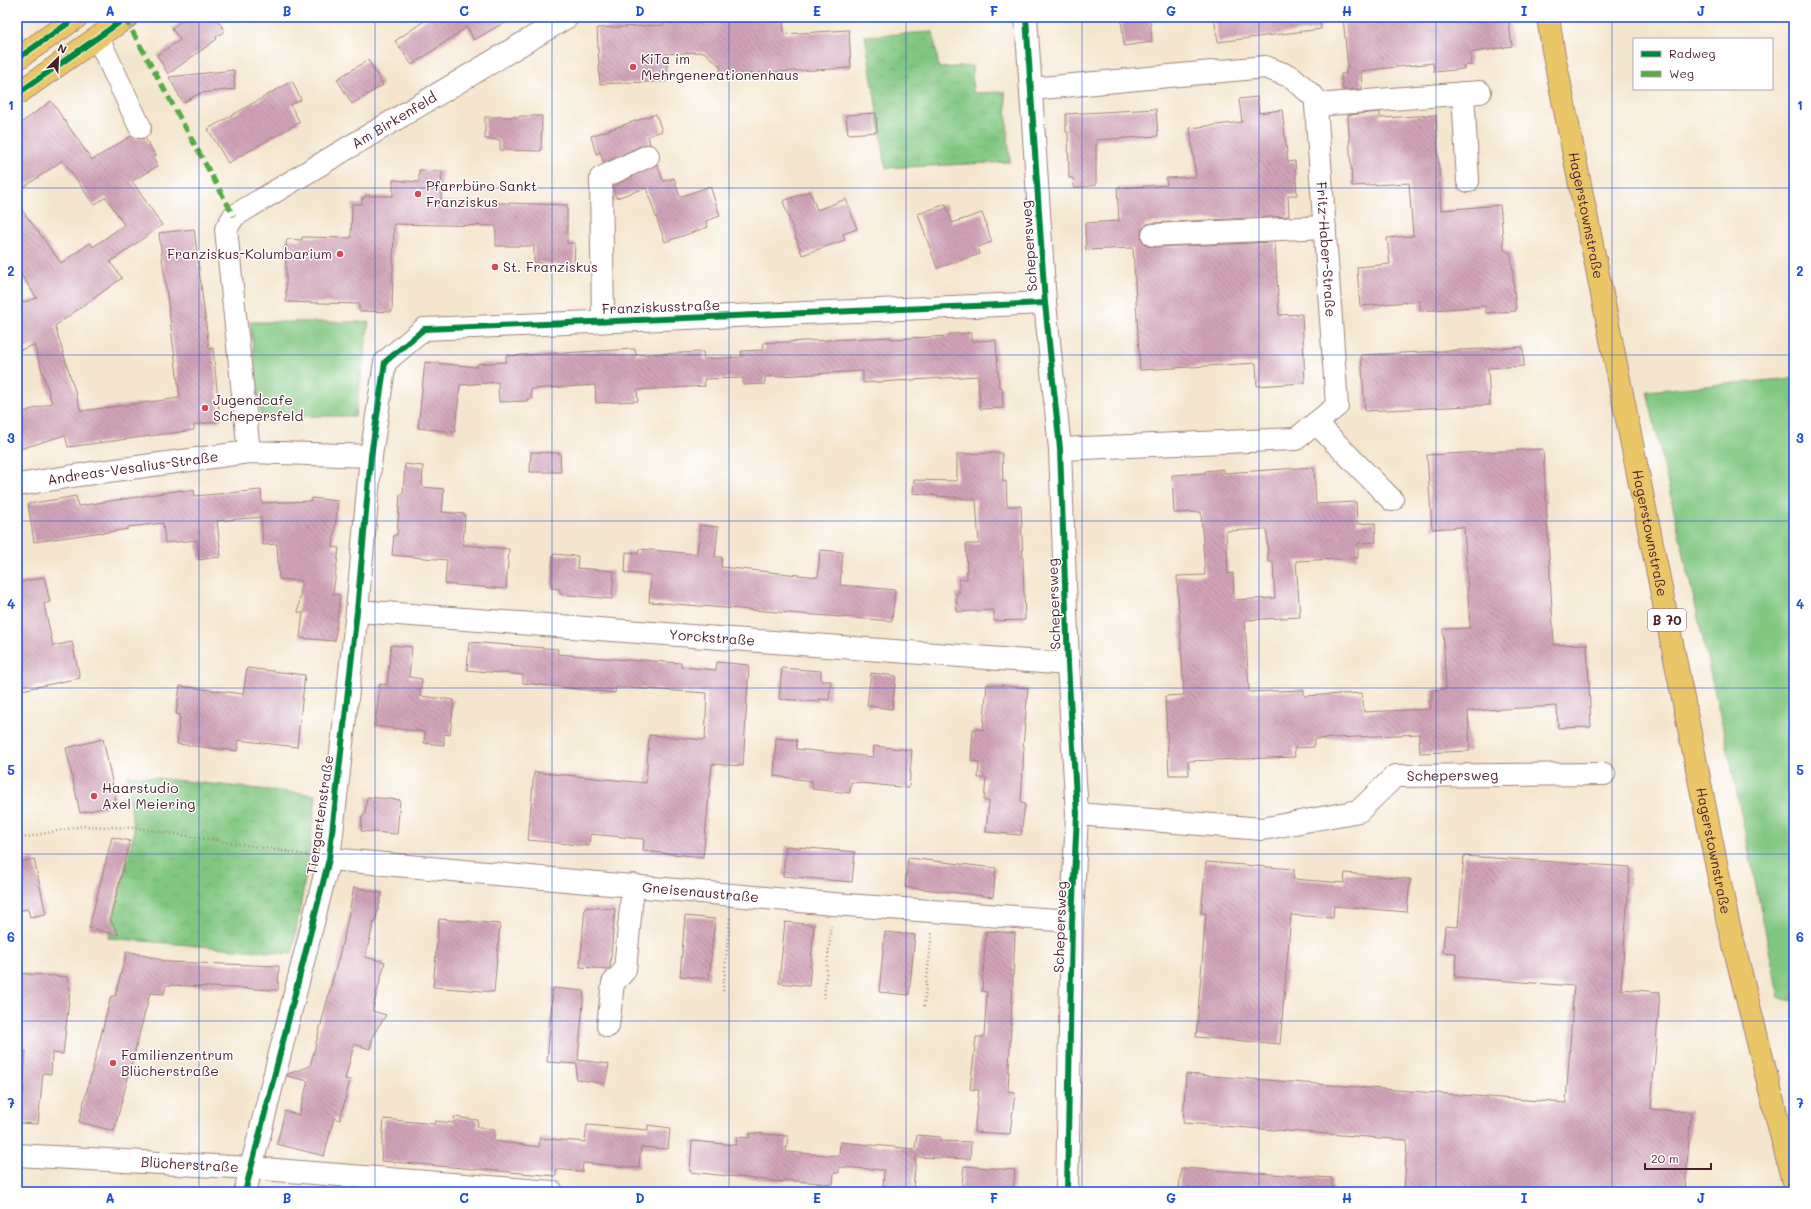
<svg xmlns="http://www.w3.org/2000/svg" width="1811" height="1209" font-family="Mali,sans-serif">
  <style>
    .grass { fill: #82c781; stroke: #667356 }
    .park { fill: url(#park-crowns); stroke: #667356 }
    .building { fill: url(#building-back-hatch); fill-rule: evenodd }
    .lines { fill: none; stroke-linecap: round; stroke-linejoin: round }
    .minor-casing { stroke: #9f827c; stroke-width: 24 }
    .major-casing { stroke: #9f827c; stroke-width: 24 }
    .path { stroke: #9f827c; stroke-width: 2.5; stroke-dasharray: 1 3; stroke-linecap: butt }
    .minor { stroke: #fff; stroke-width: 22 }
    .major { stroke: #ebc669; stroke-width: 22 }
    .quiet { stroke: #57aa44; stroke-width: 5; stroke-dasharray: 10 5; stroke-linecap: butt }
    .cycleway-casing { stroke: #fff; stroke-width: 8 }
    .cycleway { stroke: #00873e; stroke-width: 6 }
    .grid { fill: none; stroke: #1d4ed8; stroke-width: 1; stroke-opacity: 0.55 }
    .poi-dot { fill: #d1495b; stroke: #fff; stroke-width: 1.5 }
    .labels { text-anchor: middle; stroke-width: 3; stroke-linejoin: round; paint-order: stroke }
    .shield { fill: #fff; stroke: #80626b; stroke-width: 1 }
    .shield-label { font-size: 13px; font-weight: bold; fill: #4a1f2b }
    .poi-label { font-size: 14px; fill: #4a1f2b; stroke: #fff; text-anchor: start }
    .street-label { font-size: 14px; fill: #4a1f2b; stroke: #fff }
    .neatline { fill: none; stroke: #1d4ed8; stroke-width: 1.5 }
    .grid-label { font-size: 13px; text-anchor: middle; font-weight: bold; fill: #1d4ed8 }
  </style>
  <defs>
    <pattern id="park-crowns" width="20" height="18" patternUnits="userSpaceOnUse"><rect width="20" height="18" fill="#82c781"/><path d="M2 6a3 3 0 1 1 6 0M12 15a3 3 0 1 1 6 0" fill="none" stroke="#72aa70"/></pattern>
    <pattern id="building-back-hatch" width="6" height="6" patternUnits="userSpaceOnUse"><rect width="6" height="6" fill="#d2a3b8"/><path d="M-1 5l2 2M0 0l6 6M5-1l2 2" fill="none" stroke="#ac8496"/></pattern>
  </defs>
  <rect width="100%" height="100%" fill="#fff"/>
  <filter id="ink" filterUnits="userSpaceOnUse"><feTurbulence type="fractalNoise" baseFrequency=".025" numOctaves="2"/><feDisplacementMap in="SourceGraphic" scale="8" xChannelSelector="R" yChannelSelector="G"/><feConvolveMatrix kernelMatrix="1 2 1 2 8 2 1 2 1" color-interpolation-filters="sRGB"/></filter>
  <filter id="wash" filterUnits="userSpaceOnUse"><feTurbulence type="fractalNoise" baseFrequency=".012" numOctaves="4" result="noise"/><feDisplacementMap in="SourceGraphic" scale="16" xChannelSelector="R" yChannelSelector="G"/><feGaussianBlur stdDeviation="0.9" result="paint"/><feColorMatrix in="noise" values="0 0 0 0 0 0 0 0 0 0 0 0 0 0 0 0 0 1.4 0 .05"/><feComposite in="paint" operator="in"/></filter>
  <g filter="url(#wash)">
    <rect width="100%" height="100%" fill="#f4e6ce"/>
    <g class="grass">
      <polygon points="250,322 369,322 355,416 261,416"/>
      <polygon points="1794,378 1794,1001 1779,998 1730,760 1647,391"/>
    </g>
    <g class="park">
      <polygon points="933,32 939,68 972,66 973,93 1005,92 1010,162 886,168 865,36"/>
      <polygon points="127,775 316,795 309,856 292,954 108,938 134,834"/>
    </g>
    <g id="blocks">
      <g class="building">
        <polygon points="187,17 215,17 225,31 216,37 217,39 168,74 157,55 180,40 172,28"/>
        <polygon points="430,17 514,17 474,40 467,27 412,65 395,41"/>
        <polygon points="664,17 783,17 784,34 849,30 851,68 721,75 720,66 704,52 666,54 668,81 600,84 597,28 664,25"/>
        <polygon points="1121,17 1150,17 1152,42 1124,46"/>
        <polygon points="1214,17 1320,17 1321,29 1218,42"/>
        <polygon points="1343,17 1508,17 1512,46 1470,53 1471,65 1463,66 1464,69 1434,72 1433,63 1361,71 1362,89 1343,90 1341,74 1346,74 1346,68 1348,68"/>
        <polygon points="368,60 383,85 352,104 337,79"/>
        <polygon points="234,70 235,89 200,93 183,103 169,77"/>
        <polygon points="292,81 301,100 290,105 300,122 228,163 208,129"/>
        <polygon points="1257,97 1259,113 1282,110 1288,162 1295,161 1297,195 1288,195 1289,216 1152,223 1147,224 1142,229 1141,236 1143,242 1147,246 1154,247 1275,242 1279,315 1302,314 1305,383 1257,386 1256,363 1140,370 1133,248 1086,250 1085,223 1119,221 1117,188 1167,185 1166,178 1196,177 1190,128 1242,122 1239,99"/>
        <polygon points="51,101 92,160 131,136 139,139 145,138 156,156 153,157 158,166 132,181 162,225 110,262 122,278 55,326 81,411 180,398 159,233 194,229 209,349 213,348 220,421 194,425 194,430 68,447 65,435 17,450 17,414 52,403 34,345 17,351 17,304 37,298 17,269 17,203 61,263 90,243 93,247 124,225 106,197 94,205 63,160 17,192 17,126"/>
        <polygon points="1156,109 1158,136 1096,140 1096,185 1074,188 1073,178 1069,178 1068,132 1066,132 1066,114"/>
        <polygon points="1380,112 1380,118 1436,115 1441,210 1500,205 1504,250 1511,253 1516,311 1486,313 1485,306 1420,311 1420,301 1360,306 1357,267 1390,264 1387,238 1413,236 1409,183 1352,186 1348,115"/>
        <polygon points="876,113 877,132 848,134 846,115"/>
        <polygon points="656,114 662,131 648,136 650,144 643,145 604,163 600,152 596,154 591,136"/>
        <polygon points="520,116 542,116 541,151 500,150 500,140 485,139 485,117 520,117"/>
        <polygon points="657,164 663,181 674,178 680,197 710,186 720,216 706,221 708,227 665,242 646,188 616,198 614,191 614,186"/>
        <polygon points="419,170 442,171 441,201 567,205 567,243 575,243 574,267 534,262 534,246 496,246 496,226 394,224 392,312 359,311 359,304 286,302 286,242 288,239 302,240 302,237 351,238 352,204 362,204 362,198 365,198 365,196 393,196 393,180 419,182"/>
        <polygon points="810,191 817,210 846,199 857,229 843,234 845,240 802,255 783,201"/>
        <polygon points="946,204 952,223 982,213 992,242 978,247 980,254 937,268 918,214"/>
        <polygon points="971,333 971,341 996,340 999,387 1002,387 1003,408 980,409 978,376 863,383 863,371 765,377 765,384 743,385 743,378 704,379 705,386 637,390 638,401 596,403 595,385 531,389 531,399 527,399 527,401 499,402 498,382 460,385 455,432 418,428 425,362 477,367 477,364 506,362 506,356 635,349 636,355 703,352 704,359 742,357 741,351 764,350 763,343 891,337 891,339 949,336 949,334"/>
        <polygon points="1523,347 1524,366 1488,368 1490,405 1365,411 1361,355"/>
        <path d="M1543,449l11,196 33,-1 4,83 -33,1 -1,-22 -89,5 2,40 -50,2 -1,-19 -105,5v8l-20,1 1,9 -107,4 1,14h-20l-4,-79 19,-1 -7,-119 28,-1 -4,-63 -27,1 -2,-38 34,-2 -1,-2 19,-2v4l90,-6 2,37 40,-2 1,22 18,-1 1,19 -18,1v15l-62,3 4,56 -55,3 4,72 55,-2v6l58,-3 2,19 67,-3 -1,-9h2v-10l14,-1 -3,-60 27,-1 -6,-101 -32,2 -5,-74zM1267,529l1,33h5l2,36 -41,2 -1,-27 -5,1 -2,-43z"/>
        <polygon points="531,452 560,453 561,472 530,472"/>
        <polygon points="1002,453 1003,482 1006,481 1007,506 1021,506 1025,620 994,621 994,610 957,612 956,593 959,593 959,579 967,579 966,544 979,544 976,500 913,493 914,480 957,481 957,454"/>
        <polygon points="405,464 423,466 422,487 444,489 442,512 465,514 463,545 509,549 506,589 445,584 447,560 392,555 394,535 397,535 400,494 403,494"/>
        <polygon points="182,490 182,491 194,490 195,496 261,490 262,503 311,501 312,498 338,501 333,547 339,548 333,594 340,595 335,641 300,638 303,613 298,612 302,581 279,579 277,544 263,545 261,517 217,521 221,557 210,558 199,560 197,540 165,543 163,523 128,527 128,529 102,533 102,532 34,542 28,504 76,496 78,506"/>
        <polygon points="700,525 718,527 715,557 722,557 721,567 818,577 820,550 843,552 840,585 895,590 892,621 649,602 651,575 625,573 626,552 638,553 639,549 697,554"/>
        <polygon points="553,554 578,556 577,568 614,571 612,599 560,594 560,589 551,588"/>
        <polygon points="44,577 50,602 44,604 53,646 72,642 80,678 17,691 17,583"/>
        <polygon points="469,642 558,649 557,654 640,661 640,660 681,663 681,667 716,670 717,662 749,665 743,766 712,764 703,857 643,851 644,839 590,834 589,846 528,840 534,772 646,783 649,735 705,740 707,693 616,687 615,693 523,683 523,675 467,670"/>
        <polygon points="391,645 412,647 409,677 422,679 420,696 454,700 450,735 444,734 444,745 424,743 425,732 375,726 380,684 387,685"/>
        <polygon points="247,668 305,675 297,747 238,740 237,751 177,744 180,715 176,714 180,686 243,694"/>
        <polygon points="782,668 821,671 821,681 831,681 829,700 819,699 819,702 779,699"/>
        <polygon points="871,673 896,676 892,709 867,706"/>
        <polygon points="987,684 1028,688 1023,746 1024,746 1021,803 1025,804 1021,835 986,832 989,801 984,801 986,778 978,778 979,762 971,761 973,729 983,730"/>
        <polygon points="776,738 797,740 796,749 834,753 873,757 874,746 912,750 909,788 851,782 850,793 812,789 812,781 774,776"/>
        <polygon points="103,739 117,805 80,813 66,748"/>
        <polygon points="367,797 400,800 397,834 361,831 362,817 365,814"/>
        <polygon points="112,837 130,841 110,919 119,935 89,928"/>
        <polygon points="786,846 855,852 852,882 783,876"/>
        <polygon points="1464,856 1630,867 1621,989 1660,992 1651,1109 1691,1112 1685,1192 1404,1192 1407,1140 1183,1123 1186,1074 1566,1103 1574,986 1455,977 1456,953 1443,952 1445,926 1458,927"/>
        <polygon points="908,858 996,868 993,897 905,887"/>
        <polygon points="34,859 46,914 30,917 28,909 17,911 17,863"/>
        <polygon points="1206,862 1294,869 1293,879 1344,883 1345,873 1410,879 1407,912 1334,906 1333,918 1291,915 1280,1044 1196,1037 1206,913 1201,913"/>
        <polygon points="354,887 382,893 375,923 374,922 365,957 385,962 372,1011 386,1015 373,1035 370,1049 354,1044 345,1079 350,1080 340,1120 334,1118 324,1156 277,1144 285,1111 299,1115 308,1081 287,1076 288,1074 310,1066 345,933"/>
        <polygon points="585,907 615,909 610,967 609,969 580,967"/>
        <polygon points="685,916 715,919 709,979 680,976"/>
        <polygon points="439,919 500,924 494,992 433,987"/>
        <polygon points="785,922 814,925 809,986 779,983"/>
        <polygon points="986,931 1015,933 1008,1091 1015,1092 1010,1134 974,1132 979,1090 970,1089 976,1037 984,1037 987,992 982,991"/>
        <polygon points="885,932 915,935 909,995 879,992"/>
        <polygon points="127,951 169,962 279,966 278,990 166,985 164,994 150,993 114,1131 79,1122 111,996 115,996"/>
        <polygon points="17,973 67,977 70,990 63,1054 52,1053 51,1074 43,1073 38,1124 17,1123 17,1094 23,1094 26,1051 17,1050 20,999 17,998"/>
        <polygon points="553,988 584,991 578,1060 609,1064 605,1084 576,1079 577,1064 547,1062"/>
        <polygon points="454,1117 478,1120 477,1127 494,1129 494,1141 539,1147 540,1138 585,1142 587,1125 648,1130 648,1125 670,1128 668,1149 641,1147 639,1168 583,1163 582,1172 556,1169 556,1176 381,1161 384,1119 434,1124 435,1121 454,1123"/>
        <polygon points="750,1133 788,1136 786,1152 839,1156 840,1142 915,1149 917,1135 940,1137 940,1141 971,1142 970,1159 916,1157 913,1189 883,1186 884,1170 839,1167 839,1173 834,1173 833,1184 784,1180 784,1182 690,1172 692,1141 736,1145 737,1137 749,1138"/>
        <polygon points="964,1166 1015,1170 1013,1192 961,1192"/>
        <polygon points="1181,1168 1332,1178 1332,1192 1179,1192"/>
      </g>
    </g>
  </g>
  <g filter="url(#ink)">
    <use href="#blocks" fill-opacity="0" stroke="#9f827c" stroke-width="1"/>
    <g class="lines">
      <defs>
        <g id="minor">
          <polyline points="1026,17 1045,303 1060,449 1068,664 1077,814 1072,921 1067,1192"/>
          <polyline points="98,38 140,127"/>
          <path id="s1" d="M1031,89l234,-22 27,10 24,22v6l21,301 -41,33 -236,10"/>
          <polyline points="1463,93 1468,181"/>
          <polyline points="1316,105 1480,92"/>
          <polyline points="1153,235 1325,227"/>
          <polyline points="603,321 601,178 648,156"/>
          <polyline points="1316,423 1392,500"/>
          <path id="s2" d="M249,452l-23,-223 8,-13 333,-199"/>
          <path id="s3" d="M17,485l69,-11 163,-22 122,4"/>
          <path id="s4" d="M357,611l711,53"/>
          <path id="s5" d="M1077,814l185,15 97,-18 36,-35 209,-2"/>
          <path id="s6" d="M329,859l504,45 239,17"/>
          <polyline points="608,1026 613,983 625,970 633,885"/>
          <path id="s7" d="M17,1155l234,13 301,24"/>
          <polyline points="245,1192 329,859 357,611 371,456 385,362 424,329 1045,303"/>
        </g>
        <g id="major">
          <path id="s8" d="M1548,17l5,33 174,868 67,268"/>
          <polyline points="17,59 77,17"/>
          <polyline points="17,94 127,17"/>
        </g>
      </defs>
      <use href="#minor" class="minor-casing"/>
      <use href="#major" class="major-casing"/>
      <g class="path">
        <polyline points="17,839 82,826 138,828 307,855"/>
        <polyline points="723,991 730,917"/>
        <polyline points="824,998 831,926"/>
        <polyline points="924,1006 932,932"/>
      </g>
      <use href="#minor" class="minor"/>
      <use href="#major" class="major"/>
      <polyline class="quiet" points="125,18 234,216"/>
      <defs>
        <g id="cycleway">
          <polyline points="1026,17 1045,303 1060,449 1068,664 1077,814 1072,921 1067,1192"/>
          <polyline points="17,59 77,17"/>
          <polyline points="17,94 127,17"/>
          <polyline points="245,1192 329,859 357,611 371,456 385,362 424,329 1045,303"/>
        </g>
      </defs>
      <use href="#cycleway" class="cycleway-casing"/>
      <use href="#cycleway" class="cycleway"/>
    </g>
  </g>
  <path class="grid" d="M199,17v1175M375,17v1175M552,17v1175M729,17v1175M906,17v1175M1082,17v1175M1259,17v1175M1436,17v1175M1612,17v1175M17,188h1777M17,355h1777M17,521h1777M17,688h1777M17,854h1777M17,1021h1777"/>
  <g class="poi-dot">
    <circle cx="633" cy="67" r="4"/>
    <circle cx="418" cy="194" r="4"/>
    <circle cx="340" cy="254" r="4"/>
    <circle cx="495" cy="267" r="4"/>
    <circle cx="205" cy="408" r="4"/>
    <circle cx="94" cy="796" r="4"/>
    <circle cx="113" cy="1063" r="4"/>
  </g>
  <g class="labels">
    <rect class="shield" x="1648" y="609" width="38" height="22" rx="3"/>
    <g class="shield-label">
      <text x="1667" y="625">B 70</text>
    </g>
    <g class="poi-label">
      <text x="641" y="64">KiTa im<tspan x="641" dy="16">Mehrgenerationenhaus</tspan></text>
      <text x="426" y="191">Pfarrbüro Sankt<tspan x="426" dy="16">Franziskus</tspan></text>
      <text x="332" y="259" text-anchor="end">Franziskus-Kolumbarium</text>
      <text x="503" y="272">St. Franziskus</text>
      <text x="213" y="405">Jugendcafe<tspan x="213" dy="16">Schepersfeld</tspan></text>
      <text x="102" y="793">Haarstudio<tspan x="102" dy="16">Axel Meiering</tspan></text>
      <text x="121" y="1060">Familienzentrum<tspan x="121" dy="16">Blücherstraße</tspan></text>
    </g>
    <g class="street-label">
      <text dy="5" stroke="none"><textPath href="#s2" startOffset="426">Am Birkenfeld</textPath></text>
      <text dy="5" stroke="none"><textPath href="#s8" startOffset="202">Hagerstownstraße</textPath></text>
      <text transform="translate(1029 246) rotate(-94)" y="5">Schepersweg</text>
      <text dy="5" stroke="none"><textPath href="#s1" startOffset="447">Fritz-Haber-Straße</textPath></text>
      <text transform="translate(661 307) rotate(-2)" y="5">Franziskusstraße</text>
      <text dy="5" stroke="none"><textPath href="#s3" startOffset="117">Andreas-Vesalius-Straße</textPath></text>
      <text dy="5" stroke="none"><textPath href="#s8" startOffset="526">Hagerstownstraße</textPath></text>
      <text transform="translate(1054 604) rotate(-92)" y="5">Schepersweg</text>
      <text dy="5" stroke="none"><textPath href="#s4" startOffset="356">Yorckstraße</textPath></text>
      <text dy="5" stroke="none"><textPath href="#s5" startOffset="392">Schepersweg</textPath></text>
      <text transform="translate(320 815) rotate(-82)" y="5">Tiergartenstraße</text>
      <text dy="5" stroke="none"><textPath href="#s8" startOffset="850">Hagerstownstraße</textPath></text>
      <text dy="5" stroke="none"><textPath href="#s6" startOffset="373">Gneisenaustraße</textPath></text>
      <text transform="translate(1060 927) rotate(-88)" y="5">Schepersweg</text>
      <text dy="5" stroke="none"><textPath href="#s7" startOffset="173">Blücherstraße</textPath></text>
    </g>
  </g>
  <rect width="1811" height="1209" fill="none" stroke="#fff" stroke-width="44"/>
  <rect x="1633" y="38" width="140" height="52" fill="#ffffff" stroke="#b7a5aa"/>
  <rect x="1641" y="51" width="20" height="6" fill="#00873e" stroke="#b7a5aa"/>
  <text x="1669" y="58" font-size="12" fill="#4a1f2b">Radweg</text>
  <rect x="1641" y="71" width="20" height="6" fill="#57aa44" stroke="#b7a5aa"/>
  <text x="1669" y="78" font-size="12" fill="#4a1f2b">Weg</text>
  <g transform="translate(58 58) rotate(24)" stroke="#ffffff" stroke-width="3" paint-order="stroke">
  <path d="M0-3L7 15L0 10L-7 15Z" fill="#4a1f2b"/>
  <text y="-6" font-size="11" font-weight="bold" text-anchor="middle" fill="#4a1f2b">N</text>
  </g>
  <path d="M1645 1163v6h66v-6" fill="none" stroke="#4a1f2b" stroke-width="2"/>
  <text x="1651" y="1163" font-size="12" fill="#4a1f2b" stroke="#ffffff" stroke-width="3" paint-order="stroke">20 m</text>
  <rect x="22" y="22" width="1767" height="1165" class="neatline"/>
  <g class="grid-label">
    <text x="110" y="16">A</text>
    <text x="287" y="16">B</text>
    <text x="464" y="16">C</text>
    <text x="640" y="16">D</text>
    <text x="817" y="16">E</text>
    <text x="994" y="16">F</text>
    <text x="1171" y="16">G</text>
    <text x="1347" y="16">H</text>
    <text x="1524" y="16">I</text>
    <text x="1701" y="16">J</text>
    <text x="11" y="110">1</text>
    <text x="1800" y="110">1</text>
    <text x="11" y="276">2</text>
    <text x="1800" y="276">2</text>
    <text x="11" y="443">3</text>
    <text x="1800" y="443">3</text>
    <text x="11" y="609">4</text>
    <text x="1800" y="609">4</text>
    <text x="11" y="775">5</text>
    <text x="1800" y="775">5</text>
    <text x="11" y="942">6</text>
    <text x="1800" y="942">6</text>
    <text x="11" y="1108">7</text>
    <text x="1800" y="1108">7</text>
    <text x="110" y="1203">A</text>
    <text x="287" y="1203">B</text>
    <text x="464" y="1203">C</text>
    <text x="640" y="1203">D</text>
    <text x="817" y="1203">E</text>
    <text x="994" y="1203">F</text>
    <text x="1171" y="1203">G</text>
    <text x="1347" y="1203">H</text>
    <text x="1524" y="1203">I</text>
    <text x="1701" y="1203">J</text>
  </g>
</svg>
